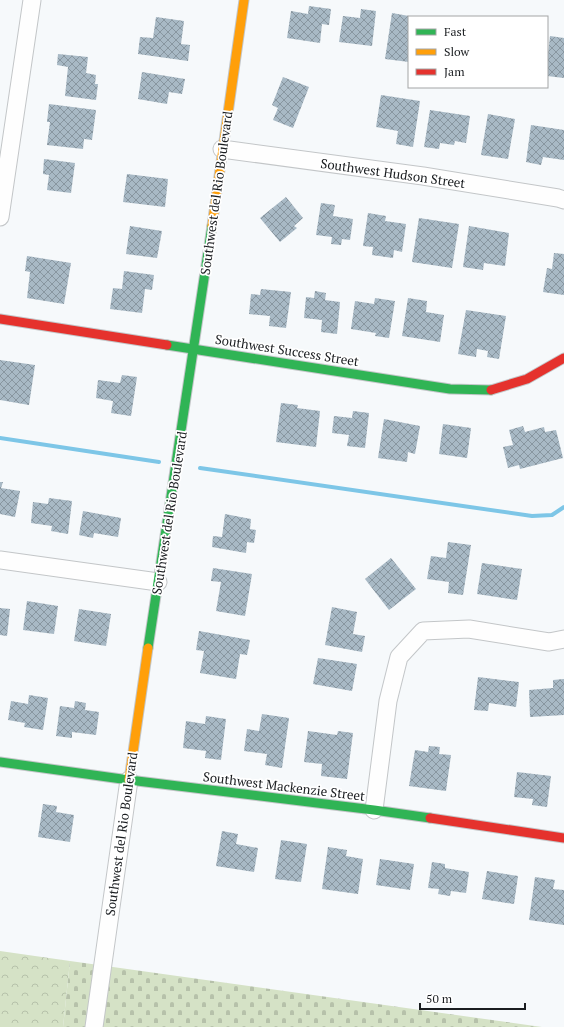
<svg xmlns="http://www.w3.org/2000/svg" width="564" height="1027" font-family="'PT Serif',serif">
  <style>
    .forest { fill: url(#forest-crowns) }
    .cemetery { fill: url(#cemetery-stones) }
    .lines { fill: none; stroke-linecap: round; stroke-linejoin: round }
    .stream { stroke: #7dc6e7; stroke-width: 4 }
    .building { fill: url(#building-cross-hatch) }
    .street-casing { stroke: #c3c6c8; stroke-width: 19 }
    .fast-casing { stroke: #c3c6c8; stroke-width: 11 }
    .slow-casing { stroke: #c3c6c8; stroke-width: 11 }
    .jam-casing { stroke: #c3c6c8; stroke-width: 11 }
    .street { stroke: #fefefe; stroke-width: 17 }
    .fast { stroke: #30b455; stroke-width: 9 }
    .slow { stroke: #ff9f0a; stroke-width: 9 }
    .jam { stroke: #e5322d; stroke-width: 9 }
    .labels { text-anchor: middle; stroke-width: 3.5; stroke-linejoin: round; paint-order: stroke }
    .street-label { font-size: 13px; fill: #1a1d20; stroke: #fff }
  </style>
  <defs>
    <pattern id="forest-crowns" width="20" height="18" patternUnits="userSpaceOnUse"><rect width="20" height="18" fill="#d5e2c6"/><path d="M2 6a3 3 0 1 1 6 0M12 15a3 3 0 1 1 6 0" fill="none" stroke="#b6c1aa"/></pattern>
    <pattern id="cemetery-stones" width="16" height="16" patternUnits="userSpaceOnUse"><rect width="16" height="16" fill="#d5e2c6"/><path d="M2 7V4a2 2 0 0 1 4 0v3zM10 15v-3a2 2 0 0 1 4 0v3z" fill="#b6c1aa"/></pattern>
    <pattern id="building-cross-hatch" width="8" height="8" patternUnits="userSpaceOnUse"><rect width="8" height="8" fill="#a8b9c5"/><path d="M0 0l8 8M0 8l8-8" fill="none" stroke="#8896a0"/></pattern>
  </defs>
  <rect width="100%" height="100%" fill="#f6f9fb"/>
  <polygon class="forest" points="0,951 70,961 63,1027 0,1027"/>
  <polygon class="cemetery" points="70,961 542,1027 63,1027"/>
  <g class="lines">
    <g class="stream">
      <polyline points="0,438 159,462"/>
      <polyline points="200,468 532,516 552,515 564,507"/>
    </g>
  </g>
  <g class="building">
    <polygon points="309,6 331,9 329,25 322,24 320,43 287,38 291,11 308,14"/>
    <polygon points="361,9 376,11 372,46 339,42 343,16 360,18"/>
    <polygon points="392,13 409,16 409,62 385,59"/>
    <polygon points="156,17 184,21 181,44 190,45 188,61 138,54 140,37 153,38"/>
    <polygon points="550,36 564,38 564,78 547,76 547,63"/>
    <polygon points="58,54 88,57 86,73 96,75 95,84 98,84 96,100 65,96 68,67 57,65"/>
    <polygon points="142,72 185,79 182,94 169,92 167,104 138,99"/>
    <polygon points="283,77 309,87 293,128 273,120 278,108 272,105"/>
    <polygon points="381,95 420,101 413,147 396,144 398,131 376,127"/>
    <polygon points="49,104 96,110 92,140 84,139 83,149 47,145 50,122 47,122"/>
    <polygon points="430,110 470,116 466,143 455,141 454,145 440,143 439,149 424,147"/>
    <polygon points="488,114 515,119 508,159 481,155"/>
    <polygon points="531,125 564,130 564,160 543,157 541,165 526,162"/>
    <polygon points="44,159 75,163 71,193 47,190 49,175 43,174"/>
    <polygon points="127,174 168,179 165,207 123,202"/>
    <polygon points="286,197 303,218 294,226 297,228 280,242 260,218"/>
    <polygon points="321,203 335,205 333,216 353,219 350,240 342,239 341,245 331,244 332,237 316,235"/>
    <polygon points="368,213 386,216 385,221 406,224 402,252 394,250 393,258 372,255 373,247 363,246"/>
    <polygon points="419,218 459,224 452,268 412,262"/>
    <polygon points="130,226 162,231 157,258 126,254"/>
    <polygon points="469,226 509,233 505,266 484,263 483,270 463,267"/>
    <polygon points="554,253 564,254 564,295 543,292 547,268 552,269"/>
    <polygon points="27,256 71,263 64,304 27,298 30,272 25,271"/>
    <polygon points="124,271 154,275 152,290 145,289 142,313 110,309 113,288 122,289"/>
    <polygon points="261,289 291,292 286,328 269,326 270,316 249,314 251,294 260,295"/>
    <polygon points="315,291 326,293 325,300 340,302 337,334 321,332 322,320 304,318 306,297 314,298"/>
    <polygon points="375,298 395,301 389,338 375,336 376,333 351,329 355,301 374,304"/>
    <polygon points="408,298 427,301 426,312 444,315 440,342 402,336"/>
    <polygon points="466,310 506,316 499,359 487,357 488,351 477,349 476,357 458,354"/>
    <polygon points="0,360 35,365 29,405 0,400"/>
    <polygon points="122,375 137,377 131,416 111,413 113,401 96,398 98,380 120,383"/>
    <polygon points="281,403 298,405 297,408 320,411 316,447 276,442"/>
    <polygon points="353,411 369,413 365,448 347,446 349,435 332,433 334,416 352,418"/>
    <polygon points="384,419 420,426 415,454 408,452 407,462 378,458"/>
    <polygon points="443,424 471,428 467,458 439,454"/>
    <polygon points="523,426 525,432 544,427 545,432 556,430 563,458 520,469 519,465 508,468 503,447 513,445 509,430"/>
    <polygon points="0,482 3,482 1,488 20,491 15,517 0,514"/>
    <polygon points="49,498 72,501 68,534 51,531 52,526 31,523 33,502 48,504"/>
    <polygon points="83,511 121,518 118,537 94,533 93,538 79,535"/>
    <polygon points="225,514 251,519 250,529 256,530 254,543 247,542 246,553 212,547 213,536 222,537"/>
    <polygon points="448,542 471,545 463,595 448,593 449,582 427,579 431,556 446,558"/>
    <polygon points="391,558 416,589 389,610 365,579"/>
    <polygon points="482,563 522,569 517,600 477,594"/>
    <polygon points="213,568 252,574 245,616 216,611 221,582 211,581"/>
    <polygon points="27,601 58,606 54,634 23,630"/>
    <polygon points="332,607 357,612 353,634 365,636 362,652 325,645"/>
    <polygon points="0,608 10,609 7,636 0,635"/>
    <polygon points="79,609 111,614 106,646 74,641"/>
    <polygon points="199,631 250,640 247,655 240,654 236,679 200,673 204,651 196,650"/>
    <polygon points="318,658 357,664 352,691 313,684"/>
    <polygon points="478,677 519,682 516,707 489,703 488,711 474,710"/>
    <polygon points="564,679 564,715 530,717 529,690 553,688 553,680"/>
    <polygon points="29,695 48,698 43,730 24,727 25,723 8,720 11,701 28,704"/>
    <polygon points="75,701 86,703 85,710 99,712 96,735 72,732 72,738 56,736 60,706 74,708"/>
    <polygon points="262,714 289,718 282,768 265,765 267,754 244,751 247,729 259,731"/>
    <polygon points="206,716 226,719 221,760 205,758 206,751 183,748 186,721 205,724"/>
    <polygon points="308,731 337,735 338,731 353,733 347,779 321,776 322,764 304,762"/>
    <polygon points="429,746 440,747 439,754 451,755 446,791 409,786 415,750 428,752"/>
    <polygon points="517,772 551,776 547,807 532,805 533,799 514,797"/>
    <polygon points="43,804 57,806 56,812 74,815 70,842 38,837"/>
    <polygon points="222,831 238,834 236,844 258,848 254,872 216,866"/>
    <polygon points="281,840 307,844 301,882 275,879"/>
    <polygon points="328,847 347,850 346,856 363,859 358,894 322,889"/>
    <polygon points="380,859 414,864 410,890 376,885"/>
    <polygon points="432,862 445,864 445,868 469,872 466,893 451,891 450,896 438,894 439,889 428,888"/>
    <polygon points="487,871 518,876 514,904 482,899"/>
    <polygon points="535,877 555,880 553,889 564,890 564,925 529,920"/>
  </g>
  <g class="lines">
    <defs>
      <g id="street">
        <polyline points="222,149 423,176 558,198 564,200"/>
        <polyline points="0,217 32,0"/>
        <polyline points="0,560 158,582"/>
        <polyline points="374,810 388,701 399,657 423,631 469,629 549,642 564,639"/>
        <polyline points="94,1027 129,780"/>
      </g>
      <g id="fast">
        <polyline points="167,345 450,389 491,390"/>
        <polyline points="148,648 212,226"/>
        <polyline points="0,762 129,780 374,810 430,818"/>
      </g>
      <g id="slow">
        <polyline points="212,226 244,0"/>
        <polyline points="129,780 148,648"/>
      </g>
      <g id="jam">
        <polyline points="0,319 167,345"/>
        <polyline points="491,390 527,379 564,358"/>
        <polyline points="430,818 564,838"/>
      </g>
    </defs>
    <use href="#street" class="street-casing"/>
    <use href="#fast" class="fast-casing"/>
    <use href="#slow" class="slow-casing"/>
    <use href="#jam" class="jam-casing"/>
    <use href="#street" class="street"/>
    <use href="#fast" class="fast"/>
    <use href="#slow" class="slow"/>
    <use href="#jam" class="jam"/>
  </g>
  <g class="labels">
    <g class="street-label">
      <text transform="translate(393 173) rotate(8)" y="5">Southwest Hudson Street</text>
      <text transform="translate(216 193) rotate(-82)" y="5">Southwest del Rio Boulevard</text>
      <text transform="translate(287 350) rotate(9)" y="5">Southwest Success Street</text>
      <text transform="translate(169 513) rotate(-81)" y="5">Southwest del Rio Boulevard</text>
      <text transform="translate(284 786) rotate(7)" y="5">Southwest Mackenzie Street</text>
      <text transform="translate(121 834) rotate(-82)" y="5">Southwest del Rio Boulevard</text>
    </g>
  </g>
  <rect x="408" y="16" width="140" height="72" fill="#ffffff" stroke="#a3a5a6"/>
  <rect x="416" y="29" width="20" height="6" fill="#30b455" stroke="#a3a5a6"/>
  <text x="444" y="36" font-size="12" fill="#1a1d20">Fast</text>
  <rect x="416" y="49" width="20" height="6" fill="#ff9f0a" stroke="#a3a5a6"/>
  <text x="444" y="56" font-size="12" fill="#1a1d20">Slow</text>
  <rect x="416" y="69" width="20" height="6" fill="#e5322d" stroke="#a3a5a6"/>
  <text x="444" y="76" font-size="12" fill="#1a1d20">Jam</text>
  <path d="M420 1003v6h105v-6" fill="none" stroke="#1a1d20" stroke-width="2"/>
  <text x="426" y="1003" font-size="12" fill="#1a1d20" stroke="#ffffff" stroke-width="3" paint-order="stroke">50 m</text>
</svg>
